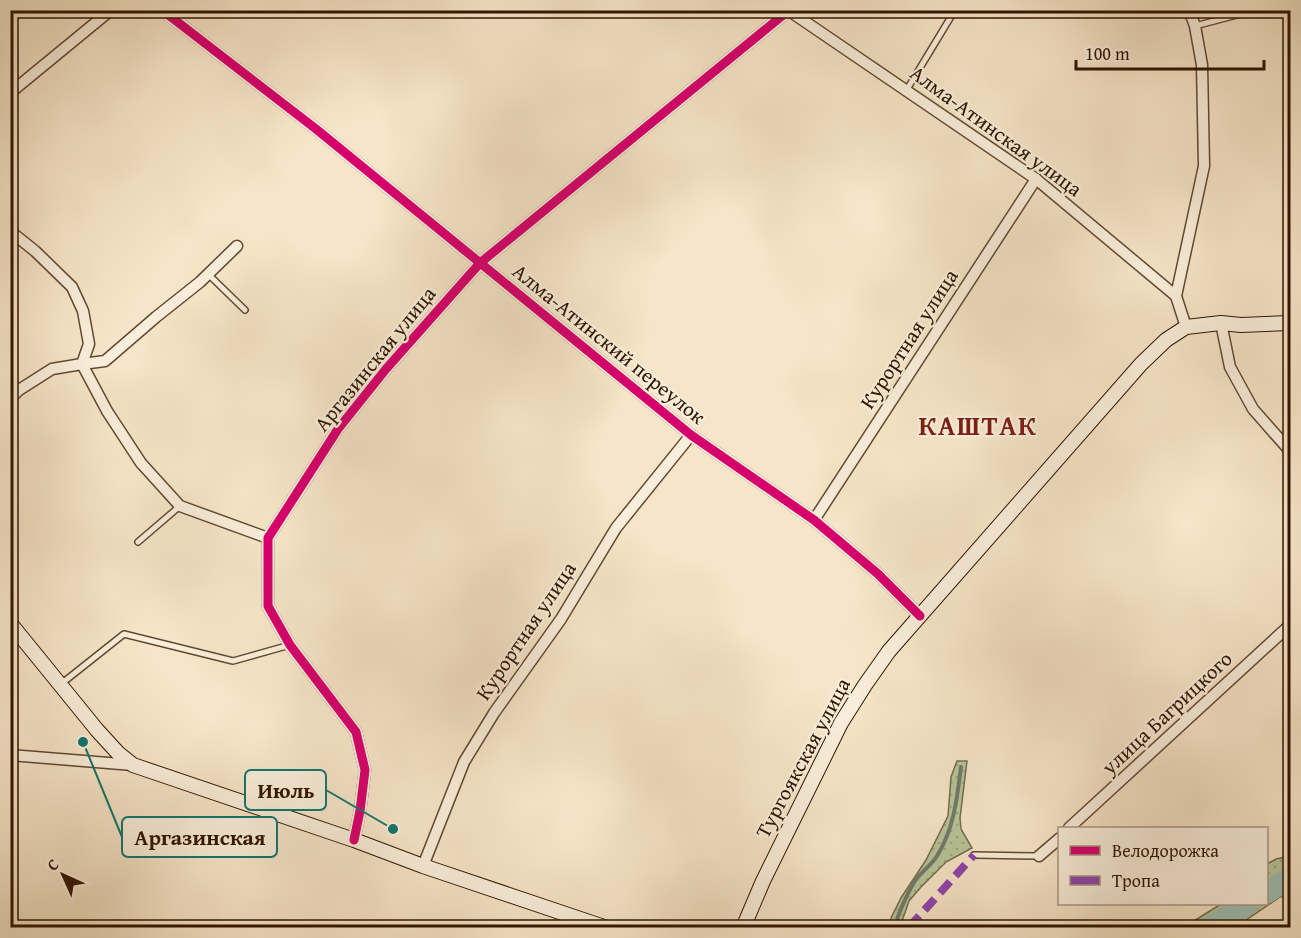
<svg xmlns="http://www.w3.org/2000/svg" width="1301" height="938" font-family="'Gentium Book Plus',serif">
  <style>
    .grass { fill: url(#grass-dots); stroke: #746d4c; stroke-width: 1.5 }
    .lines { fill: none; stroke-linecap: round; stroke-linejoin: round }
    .stream { stroke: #717b6c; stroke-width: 4 }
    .river { stroke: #9dbfb4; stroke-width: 22 }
    .service-casing { stroke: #624932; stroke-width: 8 }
    .minor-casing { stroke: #624932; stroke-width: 13 }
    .secondary-casing { stroke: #301500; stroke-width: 16 }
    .service { stroke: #f9eedb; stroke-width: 5 }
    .minor { stroke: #f9eedb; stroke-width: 10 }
    .secondary { stroke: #f9eedb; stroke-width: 14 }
    .quiet { stroke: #8e44ad; stroke-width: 8; stroke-dasharray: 15 8; stroke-linecap: butt }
    .cycleway-casing { stroke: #f9eedb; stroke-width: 13 }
    .cycleway { stroke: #d6006c; stroke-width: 9 }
    .labels { text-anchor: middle; stroke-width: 4.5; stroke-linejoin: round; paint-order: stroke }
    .street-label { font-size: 21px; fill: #301500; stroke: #f9eedb }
    .district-label { font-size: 27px; font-weight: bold; letter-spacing: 1.5px; fill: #7a1f14; stroke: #f9eedb }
    .leader { fill: none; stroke: #0f766e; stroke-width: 2 }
    .callout-dot { fill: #0f766e; stroke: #f9eedb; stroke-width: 2 }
    .callout { fill: #f9eedb; stroke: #0f766e; stroke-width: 2 }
    .callout-label { font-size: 22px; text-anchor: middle; font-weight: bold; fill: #301500 }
  </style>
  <defs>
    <pattern id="grass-dots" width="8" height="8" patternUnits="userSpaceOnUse" patternTransform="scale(1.5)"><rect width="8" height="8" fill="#b8c599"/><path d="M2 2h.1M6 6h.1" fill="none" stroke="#9ea882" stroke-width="1.8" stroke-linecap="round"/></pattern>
  </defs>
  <rect width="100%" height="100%" fill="#f6e5c8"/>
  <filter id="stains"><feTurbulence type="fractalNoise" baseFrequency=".00333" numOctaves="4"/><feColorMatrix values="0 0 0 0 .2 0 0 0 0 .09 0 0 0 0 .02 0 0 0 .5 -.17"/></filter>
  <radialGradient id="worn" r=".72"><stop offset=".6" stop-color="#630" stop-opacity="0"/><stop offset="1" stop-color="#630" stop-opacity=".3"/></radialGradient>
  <g class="grass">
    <polygon points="957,761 967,761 960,818 961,829 972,848 946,862 921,887 909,901 900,927 891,927 891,918 901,898 926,860 948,816 951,777"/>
    <polygon points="1290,856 1290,895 1280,897 1236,927 1184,927 1221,904 1266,904 1267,864 1276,859"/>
  </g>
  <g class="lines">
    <path class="stream" d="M895,928c1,-11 16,-43 23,-51 6,-7 14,-13 19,-21 17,-27 20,-58 24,-89"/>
    <g class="river">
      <polyline points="1266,893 1290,878"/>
      <polyline points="1208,928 1248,904"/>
    </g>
    <defs>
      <g id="service">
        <polyline points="1195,26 1256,10"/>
        <polyline points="906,91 955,10"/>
        <polyline points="208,274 245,310"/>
        <polyline points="138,542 180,506"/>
        <polyline points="61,684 124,634 233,661 290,645"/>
        <polyline points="974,855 1039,856"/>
      </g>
      <g id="minor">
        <polyline points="162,10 316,129 691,435 814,520 878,574 920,616"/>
        <polyline points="788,10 1036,179 1176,296 1186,327"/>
        <polyline points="10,93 111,10"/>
        <polyline points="10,231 35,251 72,287 83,311 89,344 82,364 105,361 156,317 200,282 237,246"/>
        <polyline points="1176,296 1204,166 1202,65 1195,26 1189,10"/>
        <polyline points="1221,323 1230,367 1253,409 1290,451"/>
        <polyline points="10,399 19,390 52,369 82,364 107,411 141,463 180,506 268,538"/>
        <polyline points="814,520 1036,179"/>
        <polyline points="10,755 133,765"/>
        <polyline points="1069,828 1290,625"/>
        <polyline points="354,840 360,811 365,770 356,732 290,645 268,606 268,538 338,429 386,369 480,263 788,11"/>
        <polyline points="1039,856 1060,838"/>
        <polyline points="423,866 464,762 494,713 561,619 616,528 691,435"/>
      </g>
      <g id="secondary">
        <polyline points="10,623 97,730 118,753 133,765 354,840 423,866 607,928"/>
        <polyline points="743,928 763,881 841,723 865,685 889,651 1141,364 1166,340 1186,327 1221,323 1241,325 1290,323"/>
      </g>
    </defs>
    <use href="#service" class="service-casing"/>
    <use href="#minor" class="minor-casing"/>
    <use href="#secondary" class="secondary-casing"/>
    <use href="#service" class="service"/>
    <use href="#minor" class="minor"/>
    <use href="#secondary" class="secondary"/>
    <polyline class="quiet" points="911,928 912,924 974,855"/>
    <defs>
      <g id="cycleway">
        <polyline points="162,10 316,129 691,435 814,520 878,574 920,616"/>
        <polyline points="354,840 360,811 365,770 356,732 290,645 268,606 268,538 338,429 386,369 480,263 788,11"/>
      </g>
    </defs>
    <use href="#cycleway" class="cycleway-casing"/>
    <use href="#cycleway" class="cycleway"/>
  </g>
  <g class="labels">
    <g class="street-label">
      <text transform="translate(996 131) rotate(36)" y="7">Алма-Атинская улица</text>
      <text transform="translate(909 339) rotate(-57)" y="7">Курортная улица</text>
      <text transform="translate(609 344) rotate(39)" y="7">Алма-Атинский переулок</text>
      <text transform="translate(375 359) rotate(-51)" y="7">Аргазинская улица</text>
      <text transform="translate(526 631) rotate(-56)" y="7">Курортная улица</text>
      <text transform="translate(1167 713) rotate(-43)" y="7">улица Багрицкого</text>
      <text transform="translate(803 758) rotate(-62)" y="7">Тургоякская улица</text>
    </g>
    <g class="district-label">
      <text x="978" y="435">КАШТАК</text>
    </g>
  </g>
  <path class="leader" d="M393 829L326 790M83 742L122 837"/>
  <g class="callout-dot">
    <circle cx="393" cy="829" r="6"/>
    <circle cx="83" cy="742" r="6"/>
  </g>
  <g class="callout">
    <rect x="245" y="770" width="81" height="40" rx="6"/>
    <rect x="122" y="817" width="155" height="40" rx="6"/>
  </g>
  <g class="callout-label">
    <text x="286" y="798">Июль</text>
    <text x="200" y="845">Аргазинская</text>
  </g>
  <rect width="1301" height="938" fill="none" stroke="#f6e5c8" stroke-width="36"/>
  <rect x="12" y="12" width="1277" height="914" fill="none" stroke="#301500" stroke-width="3"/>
  <rect x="18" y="18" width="1265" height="902" fill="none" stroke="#301500" stroke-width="1.5"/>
  <rect x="1058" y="827" width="210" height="78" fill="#f9eedb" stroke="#a99783" stroke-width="1.5"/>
  <rect x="1070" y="846" width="30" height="9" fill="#d6006c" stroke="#a99783" stroke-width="1.5"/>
  <text x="1112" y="857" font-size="18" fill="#301500">Велодорожка</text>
  <rect x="1070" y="876" width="30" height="9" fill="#8e44ad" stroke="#a99783" stroke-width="1.5"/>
  <text x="1112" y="887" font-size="18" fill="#301500">Тропа</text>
  <g transform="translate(63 875) rotate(315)" stroke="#f9eedb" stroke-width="4.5" paint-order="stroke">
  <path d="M0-4.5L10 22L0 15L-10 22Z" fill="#301500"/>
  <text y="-9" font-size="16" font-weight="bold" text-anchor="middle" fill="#301500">С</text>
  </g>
  <path d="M1076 60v9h188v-9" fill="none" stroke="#301500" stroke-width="3"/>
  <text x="1085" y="60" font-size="18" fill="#301500" stroke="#f9eedb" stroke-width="4.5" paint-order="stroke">100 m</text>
  <rect width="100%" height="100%" filter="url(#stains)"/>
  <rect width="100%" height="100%" fill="url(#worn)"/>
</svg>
